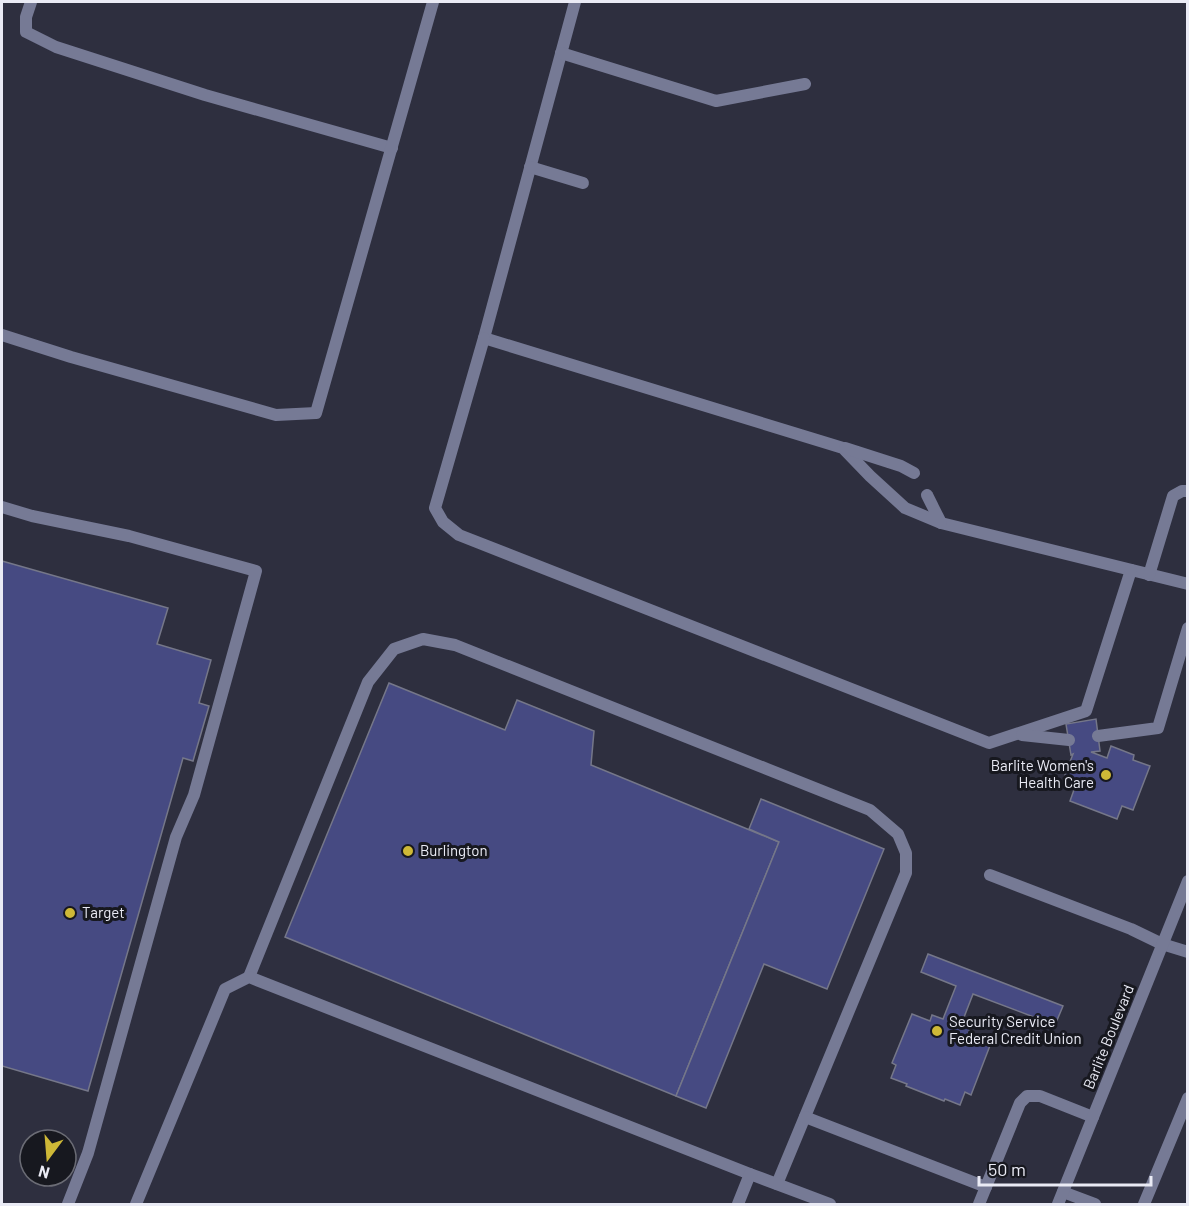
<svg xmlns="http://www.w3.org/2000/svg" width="1189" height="1206" font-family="Barlow,sans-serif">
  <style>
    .building { fill: #464a82; stroke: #757789; stroke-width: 1.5 }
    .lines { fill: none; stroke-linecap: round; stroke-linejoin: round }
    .service { stroke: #767a95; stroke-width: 12 }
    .minor { stroke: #767a95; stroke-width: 12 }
    .tertiary { stroke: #767a95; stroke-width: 12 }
    .poi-dot { fill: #ceb837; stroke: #17181f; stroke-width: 2 }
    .labels { text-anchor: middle; stroke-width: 6; stroke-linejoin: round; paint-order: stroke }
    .poi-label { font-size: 15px; fill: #eaebf5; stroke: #17181f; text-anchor: start }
    .street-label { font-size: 15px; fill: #eaebf5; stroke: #17181f }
  </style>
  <rect width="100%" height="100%" fill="#2e2f3f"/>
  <g class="building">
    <polygon points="2,561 168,608 157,644 211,660 199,703 209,706 193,761 183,758 88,1091 2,1066"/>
    <polygon points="389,683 505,730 517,700 594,731 591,765 779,842 676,1096 285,937"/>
    <polygon points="1096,719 1100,751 1091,752 1107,758 1111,746 1134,755 1133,760 1150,766 1133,810 1122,806 1117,819 1070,801 1075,787 1062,783 1073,754 1071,755 1066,724"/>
    <polygon points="761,799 884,849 827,989 764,964 706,1108 676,1096 779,842 749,829"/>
    <polygon points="928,954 1063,1006 1055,1025 973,994 961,1025 970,1029 968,1034 991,1043 971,1095 965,1092 960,1105 945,1099 944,1101 906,1086 907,1084 891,1078 896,1065 892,1063 912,1014 930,1021 932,1015 943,1019 956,986 921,972"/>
  </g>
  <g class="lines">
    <g class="service">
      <polyline points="31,2 26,17 26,32 56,47 205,95 392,148"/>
      <polyline points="575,2 484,338 843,448 870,476 905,508 941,523 1188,584"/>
      <polyline points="561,53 716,101 805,84"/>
      <polyline points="530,167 583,183"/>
      <polyline points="2,335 71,357 276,415 316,413 433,2"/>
      <polyline points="484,338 435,508 443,522 459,535 989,743 1086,711 1131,570"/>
      <polyline points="845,448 901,466 914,473"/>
      <polyline points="927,495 941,523"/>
      <polyline points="2,507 32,516 129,536 256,571 194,795 176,837 88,1153 68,1204"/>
      <polyline points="1149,575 1173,496 1182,491 1188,491"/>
      <polyline points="1022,735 1069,740"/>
      <polyline points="1098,736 1158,728 1188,628"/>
      <polyline points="990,875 1131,929 1162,944"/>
      <polyline points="249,977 368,682 394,649 423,639 455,645 870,810 898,834 906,853 906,873 777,1184"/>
      <polyline points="805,1117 986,1187"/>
      <polyline points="1063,1192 1095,1204"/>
      <polyline points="136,1204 225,989 249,977 750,1174"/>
      <polyline points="738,1204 750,1174 830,1204"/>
      <polyline points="979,1204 1020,1103 1027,1096 1040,1096 1093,1117"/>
      <polyline points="1144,1204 1188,1098"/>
    </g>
    <polyline class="minor" points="1162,944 1188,952"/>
    <polyline class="tertiary" points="1058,1204 1188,881"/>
  </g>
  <g class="poi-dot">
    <circle cx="1106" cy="775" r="6"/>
    <circle cx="408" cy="851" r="6"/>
    <circle cx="70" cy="913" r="6"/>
    <circle cx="937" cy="1031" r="6"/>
  </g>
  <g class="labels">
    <g class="poi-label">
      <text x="1094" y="771" text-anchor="end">Barlite Women's<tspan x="1094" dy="17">Health Care</tspan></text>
      <text x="420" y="856">Burlington</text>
      <text x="82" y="918">Target</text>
      <text x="949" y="1027">Security Service<tspan x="949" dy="17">Federal Credit Union</tspan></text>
    </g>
    <g class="street-label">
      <text transform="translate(1109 1037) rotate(-68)" y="5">Barlite Boulevard</text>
    </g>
  </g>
  <rect width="1189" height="1206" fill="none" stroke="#eaebf5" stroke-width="6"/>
  <g transform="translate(48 1158) rotate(196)"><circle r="28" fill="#17181f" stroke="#6b6c75" stroke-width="1.5"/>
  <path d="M0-4.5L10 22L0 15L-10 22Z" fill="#ceb837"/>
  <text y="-9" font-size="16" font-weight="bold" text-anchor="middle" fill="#eaebf5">N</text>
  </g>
  <path d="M979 1176v9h172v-9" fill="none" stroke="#eaebf5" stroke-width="3"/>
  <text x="988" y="1176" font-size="18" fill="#eaebf5" stroke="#17181f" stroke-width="4.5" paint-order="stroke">50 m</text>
</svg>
